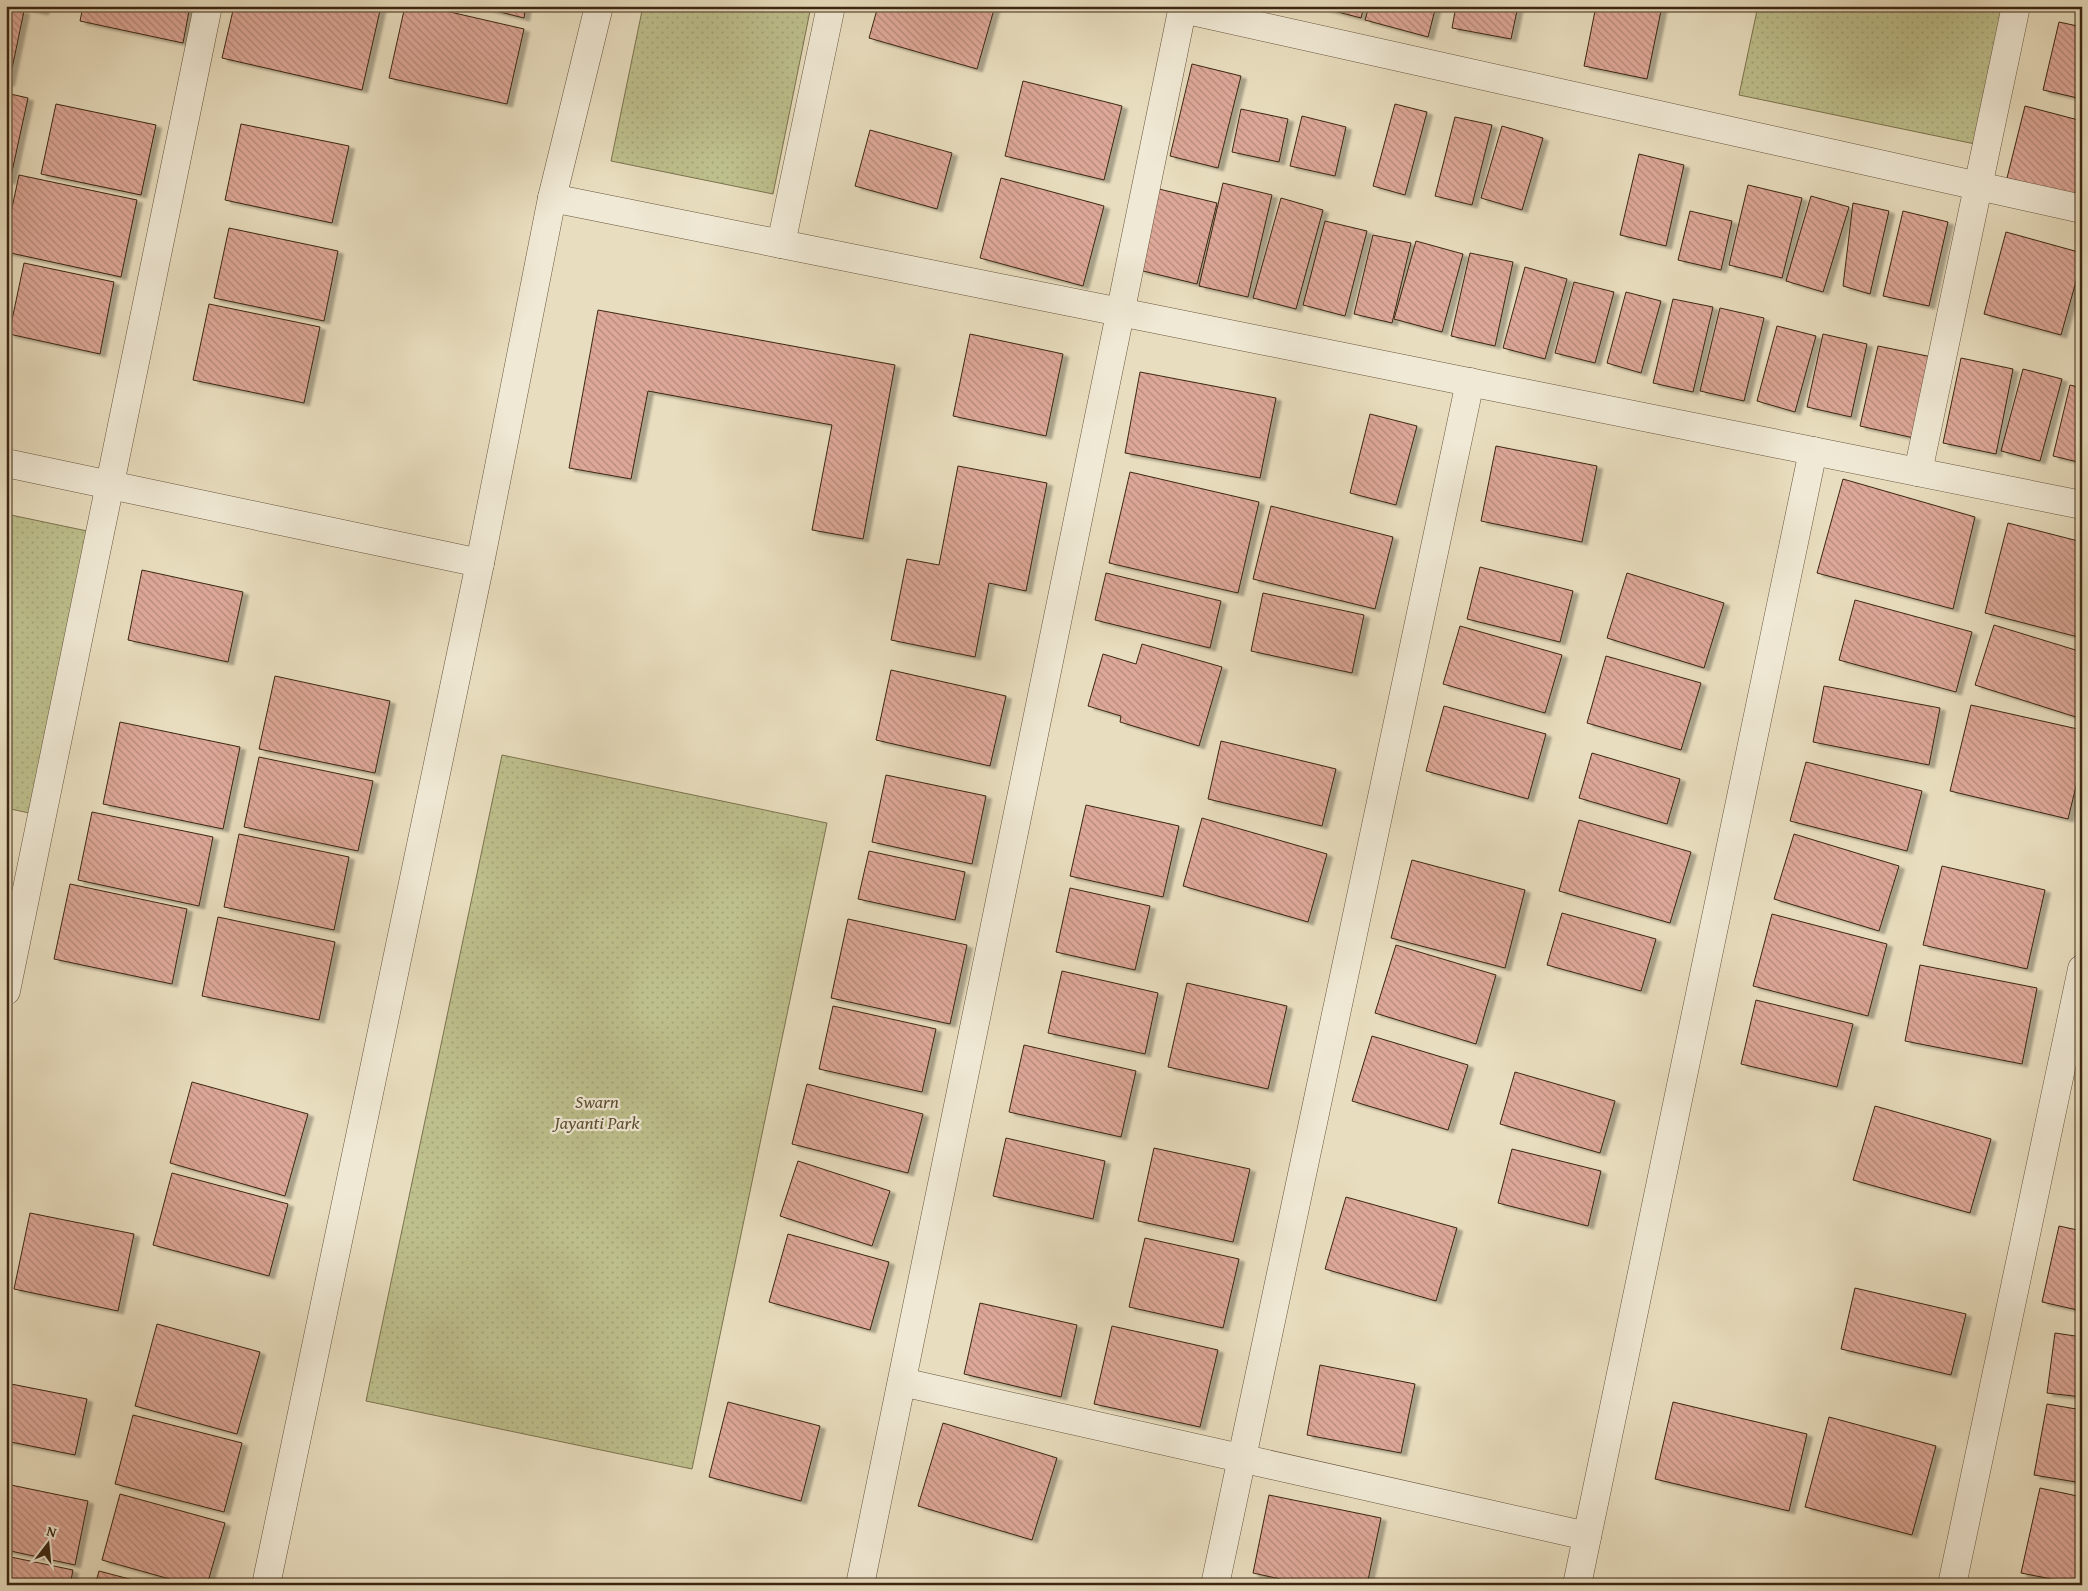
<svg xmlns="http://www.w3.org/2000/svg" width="2088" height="1591" font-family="'Gentium Book Plus',serif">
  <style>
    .park { fill: url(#park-dots); stroke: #7c734f }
    .building { fill: url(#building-back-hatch); stroke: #3c2712; filter: url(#shadow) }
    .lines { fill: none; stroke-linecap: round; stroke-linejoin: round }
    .minor-casing { stroke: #67543d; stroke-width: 29 }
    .minor { stroke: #f0e9d5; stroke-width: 28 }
    .labels { text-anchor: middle; stroke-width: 4.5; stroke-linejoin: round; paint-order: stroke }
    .park-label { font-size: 18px; font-style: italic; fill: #5c4d30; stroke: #f0e9d5 }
  </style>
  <defs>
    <pattern id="park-dots" width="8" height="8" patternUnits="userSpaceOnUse" patternTransform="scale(1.25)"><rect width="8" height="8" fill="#bdbf8c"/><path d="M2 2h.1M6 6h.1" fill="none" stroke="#a3a478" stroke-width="1.8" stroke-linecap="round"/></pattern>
    <pattern id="building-back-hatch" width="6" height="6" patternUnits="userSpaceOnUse" patternTransform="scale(1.25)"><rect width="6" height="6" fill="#dea898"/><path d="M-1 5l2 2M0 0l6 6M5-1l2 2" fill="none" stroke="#b5897b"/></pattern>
    <filter id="shadow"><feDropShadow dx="5.5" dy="3" stdDeviation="1" flood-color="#0004"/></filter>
  </defs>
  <rect width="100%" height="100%" fill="#e8ddbe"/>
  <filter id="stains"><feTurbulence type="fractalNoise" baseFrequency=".004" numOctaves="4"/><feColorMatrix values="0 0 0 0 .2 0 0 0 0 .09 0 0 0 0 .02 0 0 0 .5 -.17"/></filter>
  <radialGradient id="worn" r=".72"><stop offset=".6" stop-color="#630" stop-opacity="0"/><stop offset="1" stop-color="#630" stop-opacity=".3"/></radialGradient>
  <g class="park">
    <polygon points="643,6 811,6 773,194 611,161"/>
    <polygon points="1758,6 2003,6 1975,144 1739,95"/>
    <polygon points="6,514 92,532 34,814 6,808"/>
    <polygon points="502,755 827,823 692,1469 366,1401"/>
  </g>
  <g class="building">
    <polygon points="17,6 44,6 43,12"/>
    <polygon points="83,6 190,6 183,43 80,21"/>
    <polygon points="234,6 381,6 362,90 222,58"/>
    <polygon points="405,6 424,6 524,29 507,104 389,78"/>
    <polygon points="476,6 526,6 524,18"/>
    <polygon points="878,6 995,6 977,69 869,38"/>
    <polygon points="1315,6 1364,6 1361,18"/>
    <polygon points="1369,6 1436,6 1428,37 1365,20"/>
    <polygon points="1456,6 1518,6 1511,39 1452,28"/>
    <polygon points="1596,6 1662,6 1647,79 1584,66"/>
    <polygon points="6,8 24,11 9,83 6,83"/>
    <polygon points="2059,22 2082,27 2082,99 2043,90"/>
    <polygon points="1192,64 1241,76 1218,168 1170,156"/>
    <polygon points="1023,81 1122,106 1104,180 1005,156"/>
    <polygon points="6,93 28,98 10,181 6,180"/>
    <polygon points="56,104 156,125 141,195 41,174"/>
    <polygon points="1395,104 1427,112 1405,195 1373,186"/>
    <polygon points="2025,106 2082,121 2082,197 2007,178"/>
    <polygon points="1241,109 1288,119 1279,162 1232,152"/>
    <polygon points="1302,116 1346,127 1335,176 1290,166"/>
    <polygon points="1455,117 1492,125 1472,205 1435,196"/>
    <polygon points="241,124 349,146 332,223 225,200"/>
    <polygon points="1502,126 1543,138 1522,210 1481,198"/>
    <polygon points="870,130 952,153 937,209 855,186"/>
    <polygon points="1639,154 1684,165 1666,246 1620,235"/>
    <polygon points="19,175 137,200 121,277 6,252 6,236"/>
    <polygon points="1001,178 1104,206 1083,286 980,258"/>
    <polygon points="1223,183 1272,195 1248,297 1199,286"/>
    <polygon points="1748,185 1802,198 1782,278 1729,265"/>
    <polygon points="1159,189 1217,203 1197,284 1139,270"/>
    <polygon points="1811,196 1849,207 1823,292 1786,281"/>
    <polygon points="1281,198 1323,210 1296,309 1253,298"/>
    <polygon points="1853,203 1889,211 1870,294 1843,286"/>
    <polygon points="1690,211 1732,221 1721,270 1678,260"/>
    <polygon points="1903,211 1948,222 1929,306 1883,296"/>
    <polygon points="1325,221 1367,231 1345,316 1303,305"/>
    <polygon points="229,228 338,251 324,321 214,298"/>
    <polygon points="2006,232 2082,253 2082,260 2061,335 1984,314"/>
    <polygon points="1373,235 1411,243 1392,323 1354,314"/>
    <polygon points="1416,241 1463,254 1442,332 1394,319"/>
    <polygon points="1470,253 1513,262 1495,346 1451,336"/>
    <polygon points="24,263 114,282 100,354 9,334"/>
    <polygon points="1525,267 1567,279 1545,359 1503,348"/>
    <polygon points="1574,282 1614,292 1595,363 1555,353"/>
    <polygon points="1626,292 1661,301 1641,373 1607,363"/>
    <polygon points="1673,299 1713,307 1693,392 1653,383"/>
    <polygon points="209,304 320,327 304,403 193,380"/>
    <polygon points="1720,308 1764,318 1744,401 1700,391"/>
    <polygon points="598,310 895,365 863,539 812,530 832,425 648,391 631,479 569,468"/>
    <polygon points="1777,326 1816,336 1795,412 1757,401"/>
    <polygon points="970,334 1063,354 1046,436 953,416"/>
    <polygon points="1823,334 1867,344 1851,417 1807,407"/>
    <polygon points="1878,346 1932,357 1914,438 1860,426"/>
    <polygon points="1961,358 2013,369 1996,454 1943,443"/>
    <polygon points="2023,369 2062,379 2040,461 2001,451"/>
    <polygon points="1140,372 1276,398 1260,478 1125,453"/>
    <polygon points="2070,385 2082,388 2082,463 2053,456"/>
    <polygon points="1370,414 1417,426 1396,505 1350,493"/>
    <polygon points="1496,446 1597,466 1582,542 1481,521"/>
    <polygon points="958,466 1047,483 1026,591 989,583 975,657 891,640 907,559 939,565"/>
    <polygon points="1130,472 1259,502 1238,593 1109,563"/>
    <polygon points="1843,479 1975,517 1953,609 1817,573"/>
    <polygon points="1271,506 1393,537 1375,609 1253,579"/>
    <polygon points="2008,523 2082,542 2082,638 1985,613"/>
    <polygon points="1480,567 1573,591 1560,642 1467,619"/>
    <polygon points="142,570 243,592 228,662 128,640"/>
    <polygon points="1106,573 1221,601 1210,648 1095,620"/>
    <polygon points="1627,573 1724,603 1704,668 1607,638"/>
    <polygon points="1263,593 1364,615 1352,673 1251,651"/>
    <polygon points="1855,600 1972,632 1956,692 1839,660"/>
    <polygon points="1994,625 2082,652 2082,719 1975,685"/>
    <polygon points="1460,626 1562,655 1545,713 1443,684"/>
    <polygon points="1142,644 1222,667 1199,746 1120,722 1121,716 1088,706 1103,654 1136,664"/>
    <polygon points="1606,656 1701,683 1681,750 1587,723"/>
    <polygon points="891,670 1006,696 990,766 876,740"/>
    <polygon points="275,676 390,701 375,773 259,749"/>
    <polygon points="1824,686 1940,708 1929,765 1813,742"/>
    <polygon points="1971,705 2082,730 2082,762 2068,819 1950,791"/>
    <polygon points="1444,706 1546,734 1528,799 1426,771"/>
    <polygon points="120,722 240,747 223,829 103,804"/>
    <polygon points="1221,741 1336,769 1322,826 1208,799"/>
    <polygon points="1592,753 1680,779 1667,824 1579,798"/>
    <polygon points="259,757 373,781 358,851 244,827"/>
    <polygon points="1806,762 1922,791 1907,851 1790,821"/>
    <polygon points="886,775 986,796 972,864 872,842"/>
    <polygon points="1086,805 1179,826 1163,897 1070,876"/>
    <polygon points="92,812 213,837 199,906 78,880"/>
    <polygon points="1202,818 1327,854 1308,922 1183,886"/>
    <polygon points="1579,820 1691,852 1670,923 1559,891"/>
    <polygon points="239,834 349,857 334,930 224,907"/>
    <polygon points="1794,834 1899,866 1879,931 1774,899"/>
    <polygon points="869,851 965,872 955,920 858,899"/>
    <polygon points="1412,860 1525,890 1505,968 1391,938"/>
    <polygon points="1942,866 2045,890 2027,969 1923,945"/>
    <polygon points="70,884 187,909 172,984 54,959"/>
    <polygon points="1070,888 1150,906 1135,970 1056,952"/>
    <polygon points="1562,913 1656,939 1641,991 1547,965"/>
    <polygon points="1772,914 1887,944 1868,1016 1753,986"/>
    <polygon points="218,917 335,942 319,1020 202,996"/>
    <polygon points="848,919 967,945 950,1024 831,998"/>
    <polygon points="1396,945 1496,975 1476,1044 1375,1013"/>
    <polygon points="1920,965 2037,988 2022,1064 1905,1041"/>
    <polygon points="1062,971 1158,993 1145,1054 1048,1033"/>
    <polygon points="1187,983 1287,1006 1268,1089 1168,1067"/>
    <polygon points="1756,1000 1853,1024 1837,1087 1741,1064"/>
    <polygon points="833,1006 936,1029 922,1092 819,1069"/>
    <polygon points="1372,1036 1468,1065 1448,1130 1352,1101"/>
    <polygon points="1024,1045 1136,1071 1121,1137 1009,1112"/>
    <polygon points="1515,1072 1615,1101 1600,1153 1500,1124"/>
    <polygon points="192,1082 308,1114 285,1196 170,1163"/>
    <polygon points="807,1084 923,1114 908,1173 792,1144"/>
    <polygon points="1875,1106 1991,1139 1970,1213 1853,1180"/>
    <polygon points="1006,1138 1105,1161 1093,1219 993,1196"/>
    <polygon points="1154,1148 1250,1169 1233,1242 1138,1221"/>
    <polygon points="1512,1149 1601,1171 1588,1226 1498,1203"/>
    <polygon points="798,1161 890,1191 872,1246 780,1216"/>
    <polygon points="172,1173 288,1204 269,1276 153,1245"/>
    <polygon points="1346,1197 1457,1228 1436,1301 1325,1269"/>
    <polygon points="30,1213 134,1234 118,1311 14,1289"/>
    <polygon points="2059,1226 2082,1231 2082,1311 2042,1302"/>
    <polygon points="788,1234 889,1262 870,1330 769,1302"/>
    <polygon points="1145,1238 1239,1259 1223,1328 1129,1307"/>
    <polygon points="1855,1288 1966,1314 1951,1375 1841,1349"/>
    <polygon points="980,1303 1077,1325 1061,1397 964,1374"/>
    <polygon points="157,1324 260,1352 237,1434 135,1406"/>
    <polygon points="1112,1326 1218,1350 1200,1427 1094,1404"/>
    <polygon points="2055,1333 2082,1337 2082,1397 2047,1393"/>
    <polygon points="1320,1365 1415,1384 1401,1453 1307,1435"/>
    <polygon points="6,1383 87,1399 75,1455 6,1441"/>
    <polygon points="728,1402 820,1426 801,1501 709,1477"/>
    <polygon points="1673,1402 1807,1434 1789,1511 1655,1479"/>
    <polygon points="2047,1404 2082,1410 2082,1483 2034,1475"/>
    <polygon points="133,1415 242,1443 224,1512 115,1484"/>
    <polygon points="1829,1417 1936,1446 1912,1535 1805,1507"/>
    <polygon points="943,1423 1057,1458 1032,1540 918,1506"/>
    <polygon points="6,1484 88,1501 75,1565 6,1550"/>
    <polygon points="2040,1488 2082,1497 2082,1585 2021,1573"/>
    <polygon points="120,1494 225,1523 207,1585 191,1585 102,1560"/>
    <polygon points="1269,1495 1381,1518 1367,1585 1307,1585 1253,1573"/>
    <polygon points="6,1556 73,1570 70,1585 6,1585"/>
    <polygon points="99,1571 152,1585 95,1585"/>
  </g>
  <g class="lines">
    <defs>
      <g id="minor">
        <polyline points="1183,9 2082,209"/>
        <polyline points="552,198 2082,505"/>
        <polyline points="781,244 831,6"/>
        <polyline points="6,463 480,563"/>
        <polyline points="1918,472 2016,6"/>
        <polyline points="6,991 208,6"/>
        <polyline points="902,1382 1587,1536"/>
        <polyline points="266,1585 480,563 552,198 599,6"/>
        <polyline points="860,1585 1183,6"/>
        <polyline points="1215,1585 1470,382"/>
        <polyline points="1577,1585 1813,451"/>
        <polyline points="1952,1585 2082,969"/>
      </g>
    </defs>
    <use href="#minor" class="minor-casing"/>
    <use href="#minor" class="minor"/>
  </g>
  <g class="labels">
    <g class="park-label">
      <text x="597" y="1108">Swarn<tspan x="597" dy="21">Jayanti Park</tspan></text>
    </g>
  </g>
  <rect width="2088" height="1591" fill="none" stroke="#e8ddbe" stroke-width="25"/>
  <rect x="8" y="8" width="2073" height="1576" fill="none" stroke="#3c2712" stroke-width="2.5"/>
  <rect x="12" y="12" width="2063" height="1566" fill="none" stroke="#3c2712"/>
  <g transform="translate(48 1544) rotate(16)" stroke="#f0e9d5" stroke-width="4" paint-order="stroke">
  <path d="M0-4L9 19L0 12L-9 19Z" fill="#3c2712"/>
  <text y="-8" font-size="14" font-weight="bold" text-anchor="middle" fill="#3c2712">N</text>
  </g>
  <rect width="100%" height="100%" filter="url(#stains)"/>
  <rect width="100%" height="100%" fill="url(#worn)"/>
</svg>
